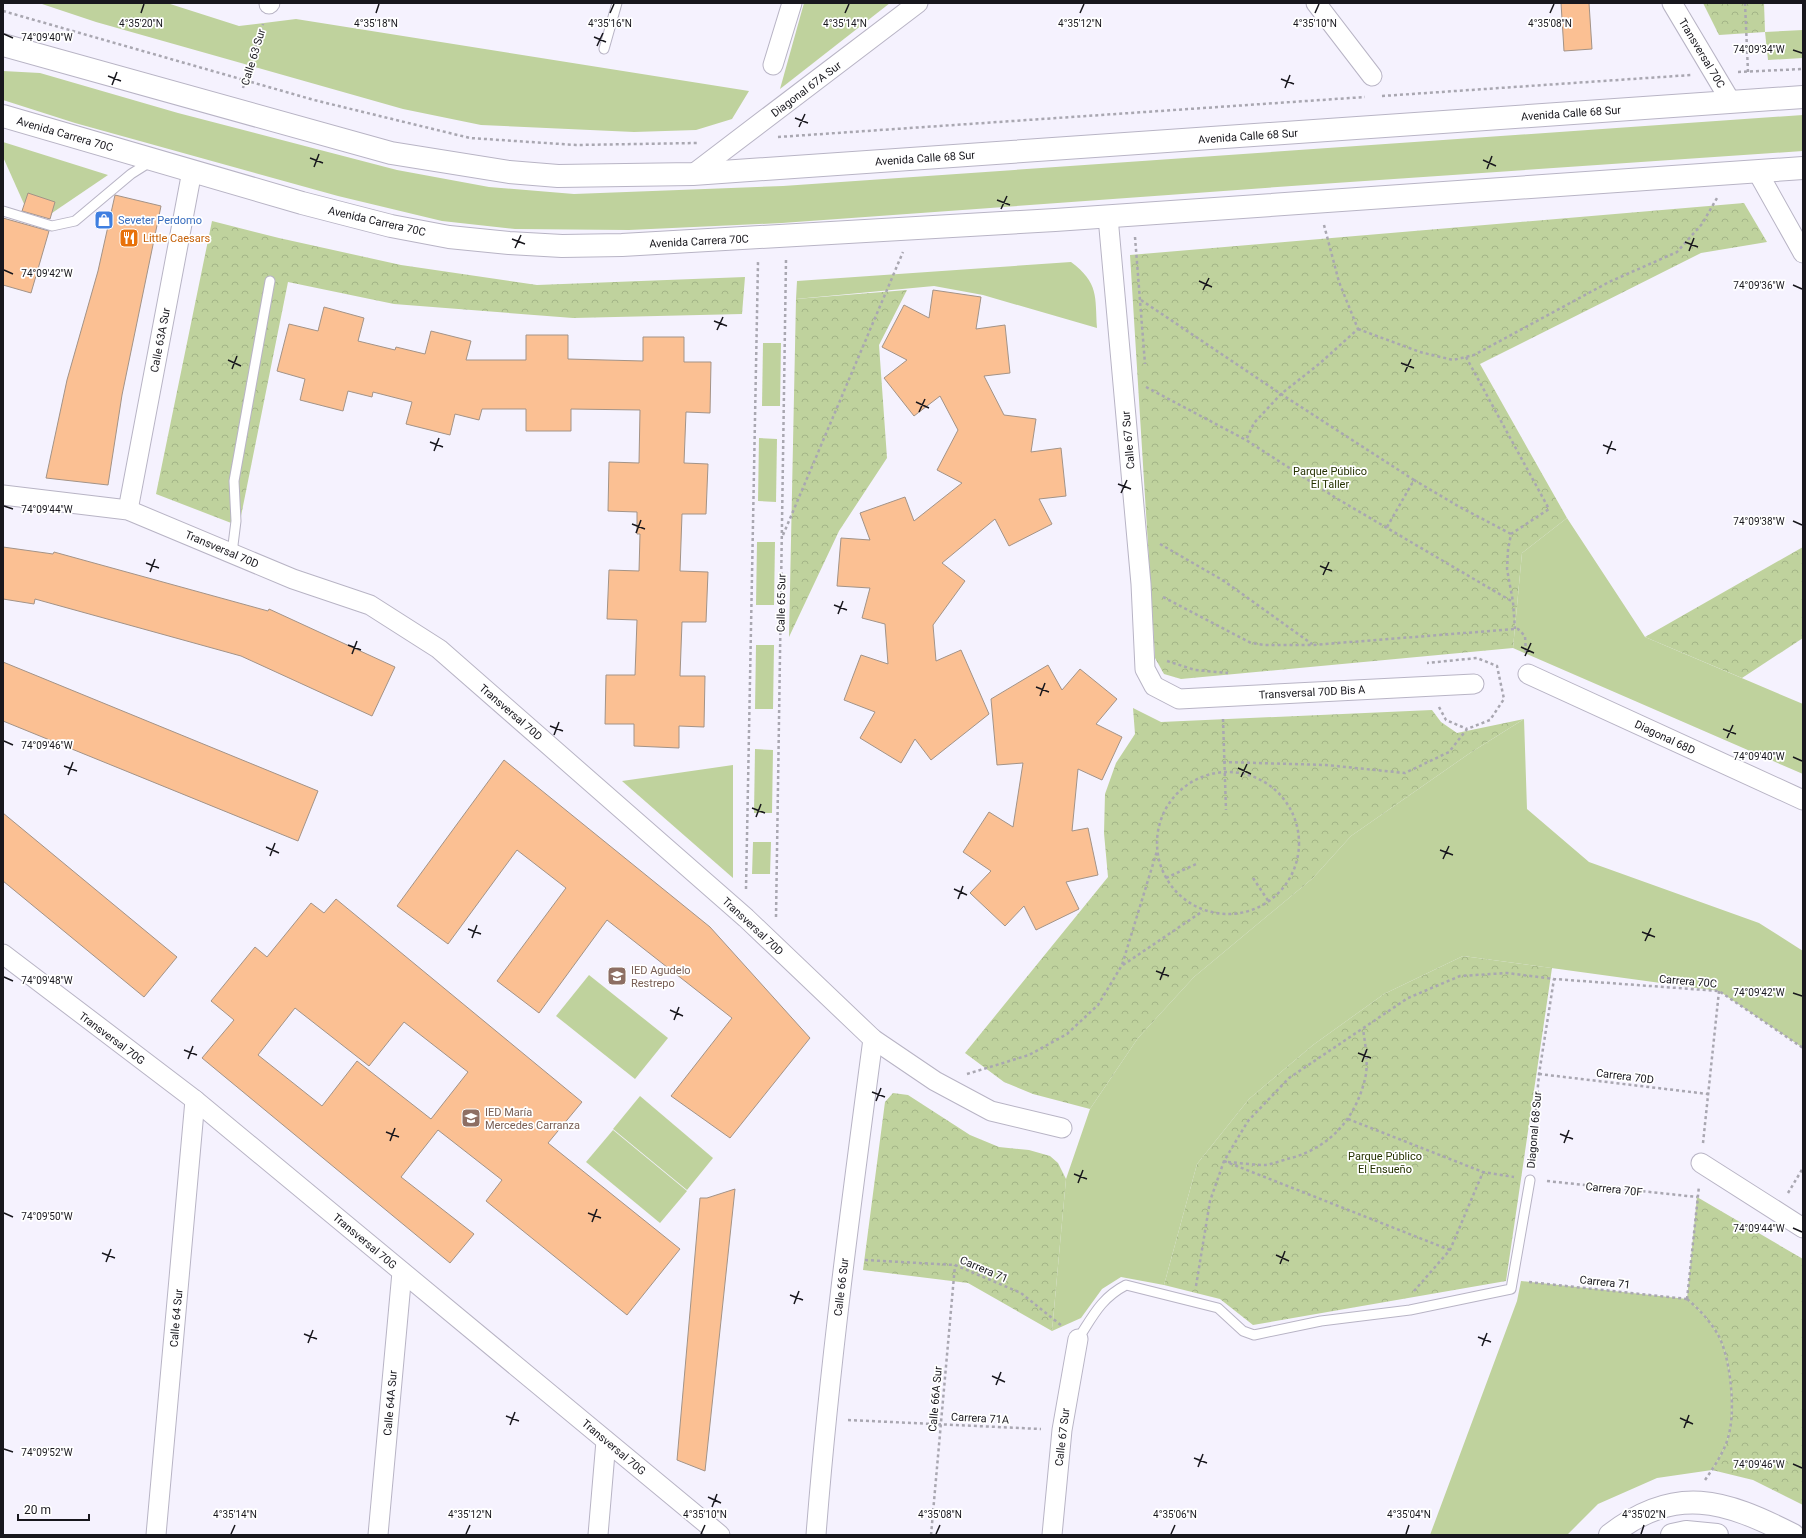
<svg xmlns="http://www.w3.org/2000/svg" width="1806" height="1538" font-family="Roboto,sans-serif">
  <style>
    .grass { fill: #bfd29d }
    .park { fill: url(#park-crowns) }
    .building { fill: #fbc093; stroke: #a39387; fill-rule: evenodd }
    .lines { fill: none; stroke-linecap: round; stroke-linejoin: round }
    .service-casing { stroke: #b8b4c5; stroke-width: 11 }
    .minor-casing { stroke: #b8b4c5; stroke-width: 21 }
    .tertiary-casing { stroke: #b8b4c5; stroke-width: 24 }
    .primary-casing { stroke: #b8b4c5; stroke-width: 24 }
    .path { stroke: #a9a7b1; stroke-width: 2.5; stroke-dasharray: 3 3; stroke-linecap: butt }
    .service { stroke: #fff; stroke-width: 9 }
    .minor { stroke: #fff; stroke-width: 19 }
    .tertiary { stroke: #fff; stroke-width: 22 }
    .primary { stroke: #fff; stroke-width: 22 }
    .ticks { fill: none; stroke: #18171d; stroke-width: 1.5 }
    .labels { text-anchor: middle; stroke-width: 3.5; stroke-linejoin: round; paint-order: stroke }
    .street-label { font-size: 11px; fill: #18171d; stroke: #fff }
    .shop-label { font-size: 11px; fill: #366cbe; stroke: #fff; text-anchor: start }
    .food-label { font-size: 11px; fill: #c56008; stroke: #fff; text-anchor: start }
    .park-label { font-size: 11px; fill: #263302; stroke: #fff }
    .education-label { font-size: 11px; fill: #785e54; stroke: #fff; text-anchor: start }
    .ticks-label { font-size: 10px; text-anchor: middle; fill: #18171d; stroke: #fff; stroke-width: 3.5; stroke-linejoin: round; paint-order: stroke }
  </style>
  <defs>
    <pattern id="park-crowns" width="20" height="18" patternUnits="userSpaceOnUse"><rect width="20" height="18" fill="#bfd29d"/><path d="M2 6a3 3 0 1 1 6 0M12 15a3 3 0 1 1 6 0" fill="none" stroke="#a3b487"/></pattern>
  </defs>
  <rect width="100%" height="100%" fill="#f5f2fe"/>
  <g class="grass">
    <polygon points="39,3 167,3 239,26 296,19 749,91 732,119 696,130 634,132 481,125 403,109 96,22"/>
    <polygon points="804,3 890,3 780,89"/>
    <polygon points="1803,30 1803,58 1768,60 1765,32"/>
    <polygon points="3,71 40,73 178,113 397,170 489,187 574,194 783,186 1803,115 1803,151 1306,185 782,223 629,230 515,229 442,221 338,196 75,123 3,100"/>
    <polygon points="3,142 108,175 52,213 24,204 3,157"/>
    <path d="M1071,262c28,21 24,34 26,66l-114,-33 -49,-9 -138,13 1,-18z"/>
    <polygon points="763,343 781,343 780,406 762,406"/>
    <polygon points="759,438 777,439 776,502 758,501"/>
    <polygon points="1567,518 1645,637 1803,704 1803,774 1513,648 1522,553"/>
    <polygon points="757,542 775,542 774,605 756,605"/>
    <polygon points="756,645 774,645 773,709 755,709"/>
    <polygon points="1524,719 1527,809 1589,862 1759,923 1803,951 1803,1048 1719,991 1463,956 1384,994 1313,1045 1249,1099 1197,1164 1164,1285 1121,1277 1102,1289 1081,1318 1052,1331 1066,1179 1090,1109 1138,1038 1194,977 1313,878 1351,836 1470,753"/>
    <polygon points="755,749 773,750 772,813 754,813"/>
    <polygon points="733,765 733,878 622,781"/>
    <polygon points="753,842 771,842 770,874 752,874"/>
    <polygon points="589,975 668,1038 635,1079 556,1016"/>
    <polygon points="640,1096 713,1158 687,1190 613,1129"/>
    <polygon points="613,1130 687,1191 660,1223 586,1162"/>
    <path d="M1521,1281l166,18c12,10 22,21 30,34 13,21 18,71 13,95 -2,15 -10,29 -18,42l-55,8 -59,26 -31,31h-137l87,-234z"/>
  </g>
  <g class="park">
    <polygon points="1703,3 1764,3 1765,32 1719,35"/>
    <polygon points="1744,203 1767,242 1701,253 1480,364 1567,518 1522,553 1513,648 1181,679 1164,674 1155,658 1130,255"/>
    <polygon points="212,221 279,238 401,265 537,285 745,277 742,314 573,318 394,304 288,282 239,526 156,494"/>
    <polygon points="907,290 879,345 887,458 839,531 789,637 796,299"/>
    <polygon points="1803,547 1803,638 1742,678 1645,637"/>
    <polygon points="1133,708 1161,722 1432,710 1441,722 1457,733 1524,719 1470,753 1351,836 1313,878 1194,977 1138,1038 1090,1109 1033,1094 1004,1082 965,1053 1108,877 1104,833 1105,794 1116,763 1135,734"/>
    <polygon points="1463,956 1552,968 1506,1281 1253,1325 1220,1299 1164,1285 1197,1164 1249,1099 1313,1045 1384,994"/>
    <polygon points="893,1093 908,1095 970,1135 999,1147 1029,1150 1050,1156 1058,1163 1066,1179 1052,1331 968,1283 863,1270 885,1102"/>
    <path d="M1697,1197l106,62v246l-50,-25 -41,-10c8,-13 16,-27 18,-42 5,-24 0,-74 -13,-95 -8,-13 -18,-24 -30,-34z"/>
  </g>
  <g class="building">
    <polygon points="1561,3 1589,3 1592,49 1564,51"/>
    <polygon points="28,193 55,202 50,219 22,211"/>
    <polygon points="115,195 161,206 122,395 108,485 46,478 67,380 98,271"/>
    <polygon points="3,218 49,231 31,293 3,285"/>
    <polygon points="933,290 981,297 976,329 1005,325 1010,373 984,376 1004,415 1036,419 1031,452 1061,448 1066,496 1039,499 1052,524 1009,546 995,519 942,563 965,581 933,625 936,661 961,650 989,714 931,760 915,739 901,763 860,738 875,712 844,700 861,655 888,664 885,624 862,618 870,588 837,586 841,538 870,540 860,513 905,497 914,521 962,483 937,470 958,430 940,396 914,416 884,378 907,360 882,347 904,305 929,318"/>
    <polygon points="324,307 364,318 358,341 395,350 396,347 425,354 431,331 471,341 466,360 526,360 526,335 568,335 568,359 643,361 643,337 684,337 684,362 711,362 710,413 686,412 684,463 708,464 706,514 682,514 680,571 708,572 706,622 682,622 680,676 705,676 704,727 679,726 679,748 634,746 634,724 605,724 606,675 635,675 637,620 607,619 609,570 639,571 640,534 637,534 637,512 608,511 609,462 639,463 640,410 571,409 571,431 526,431 526,409 482,409 479,420 455,414 450,435 406,424 412,402 373,392 372,397 348,391 343,411 300,400 305,379 277,371 289,324 318,331"/>
    <polygon points="3,547 53,554 54,552 268,611 269,609 395,667 372,716 241,656 35,599 34,604 3,599"/>
    <polygon points="3,662 318,791 298,841 3,721"/>
    <polygon points="1048,665 1062,690 1080,669 1117,699 1096,724 1122,737 1102,780 1078,769 1072,831 1088,828 1098,875 1066,882 1079,909 1036,930 1024,906 1005,926 970,893 991,871 963,852 989,812 1013,827 1023,763 997,765 991,699"/>
    <polygon points="504,760 710,927 810,1038 730,1138 671,1096 732,1018 607,920 539,1013 497,981 566,888 517,850 448,944 397,906"/>
    <polygon points="3,813 177,957 144,997 3,881"/>
    <path d="M336,899l246,203 -34,41 132,106 -53,66 -141,-114 16,-21 -64,-50 -37,47 73,57 -24,29 -248,-205 32,-38 -23,-19 44,-54 12,10 44,-54 13,10zM295,1008l74,58 35,-44 64,50 -37,47 -74,-58 -35,45 -64,-51z"/>
    <polygon points="735,1189 705,1471 677,1460 700,1198 707,1198"/>
  </g>
  <g class="lines">
    <defs>
      <g id="service">
        <polyline points="604,49 617,3"/>
        <polyline points="3,211 52,226 75,221 131,174 150,162"/>
        <polyline points="232,553 236,521 234,481 270,281"/>
        <path d="M1078,1339c15,-23 23,-41 48,-54l92,23 25,23 11,4 67,-14 89,-11 101,-21 19,-109"/>
      </g>
      <g id="minor">
        <polyline points="1316,3 1372,76"/>
        <polyline points="1672,3 1731,102"/>
        <polyline points="269,4 270,3"/>
        <polyline points="773,65 792,3"/>
        <polyline points="1757,171 1803,253"/>
        <polyline points="693,174 918,3"/>
        <polyline points="1108,217 1141,584 1145,669 1154,686 1179,699 1474,684"/>
        <polyline points="3,495 128,510 293,579 370,605 439,649 746,918 873,1039 935,1081 991,1111 1062,1128"/>
        <polyline points="128,510 192,171"/>
        <polyline points="1528,674 1803,800"/>
        <polyline points="3,954 195,1100 720,1535"/>
        <polyline points="1701,1163 1803,1228"/>
        <polyline points="156,1535 195,1100"/>
        <polyline points="378,1535 402,1272"/>
        <polyline points="598,1535 606,1441"/>
        <path d="M816,1535c13,-166 35,-331 57,-496"/>
        <polyline points="1052,1535 1062,1430 1078,1339"/>
      </g>
      <g id="tertiary">
        <path d="M1610,1535c66,-51 114,-35 183,0"/>
        <polyline points="1672,1535 1686,1532 1717,1535"/>
      </g>
      <g id="primary">
        <polyline points="3,45 391,153 509,172 558,176 693,174 1803,97"/>
        <polyline points="3,116 302,203 391,226 449,237 509,243 562,246 622,245 1055,220 1803,168"/>
      </g>
    </defs>
    <use href="#service" class="service-casing"/>
    <use href="#minor" class="minor-casing"/>
    <use href="#tertiary" class="tertiary-casing"/>
    <use href="#primary" class="primary-casing"/>
    <g class="path">
      <polyline points="1745,3 1748,72"/>
      <polyline points="3,11 314,100 470,138 576,145 697,143"/>
      <polyline points="1738,72 1803,69"/>
      <polyline points="243,88 263,24"/>
      <polyline points="1382,96 1691,75"/>
      <polyline points="778,137 1365,97"/>
      <polyline points="1324,225 1339,282 1358,329 1319,364 1281,394 1414,480"/>
      <polyline points="1135,237 1145,364"/>
      <polyline points="1141,300 1281,394 1254,423 1246,440 1336,498 1513,602"/>
      <polyline points="1358,329 1420,352 1453,360 1474,355 1609,282 1677,252 1702,224 1717,198"/>
      <polyline points="1466,357 1549,509 1511,534 1508,550 1507,569 1513,602 1515,629"/>
      <polyline points="1146,387 1246,440"/>
      <polyline points="1387,527 1414,480 1458,506 1511,534"/>
      <polyline points="783,535 903,252"/>
      <polyline points="1160,544 1224,581 1312,644"/>
      <polyline points="1163,597 1251,643 1265,645 1313,645 1515,629 1518,629 1525,636 1526,654"/>
      <polyline points="1167,661 1195,670 1228,673"/>
      <polyline points="1439,707 1446,720 1467,729"/>
      <polyline points="1223,719 1226,810"/>
      <polyline points="1223,762 1326,765 1405,773 1449,752 1467,729 1490,720 1504,699 1497,666 1477,658 1427,663"/>
      <circle cx="1228" cy="843" r="71"/>
      <polyline points="1166,878 1196,864"/>
      <polyline points="1253,878 1269,902"/>
      <polyline points="746,889 758,262"/>
      <polyline points="776,917 786,260"/>
      <polyline points="1123,965 1203,911"/>
      <polyline points="967,1074 1029,1055 1067,1034 1098,1005 1122,965 1157,851"/>
      <polyline points="1539,1074 1708,1094"/>
      <polyline points="1348,1119 1483,1172 1514,1177"/>
      <polyline points="1703,1143 1719,991"/>
      <polyline points="1224,1161 1450,1250"/>
      <path d="M1228,1162c12,1 25,3 37,3 8,-1 18,-5 26,-7 41,-11 67,-43 75,-84 2,-15 -1,-31 -3,-45"/>
      <polyline points="1531,1165 1539,1074 1554,979"/>
      <polyline points="1547,1181 1697,1197"/>
      <polyline points="1788,1193 1803,1168"/>
      <polyline points="865,1260 955,1265 1021,1293 1062,1326"/>
      <polyline points="1529,1282 1687,1299"/>
      <polyline points="1196,1286 1210,1201 1224,1161 1248,1121 1289,1078 1408,998 1460,976 1507,973 1554,979 1719,991 1803,1048"/>
      <polyline points="1414,1291 1450,1250 1483,1172"/>
      <polyline points="1687,1299 1699,1186"/>
      <path d="M1687,1299c12,10 22,21 30,34 13,21 18,72 13,96 -3,19 -14,35 -25,51"/>
      <polyline points="848,1420 1041,1429"/>
      <polyline points="931,1535 955,1265"/>
    </g>
    <use href="#service" class="service"/>
    <use href="#minor" class="minor"/>
    <use href="#tertiary" class="tertiary"/>
    <use href="#primary" class="primary"/>
  </g>
  <path class="ticks" d="M141,13l3,-9M376,13l3,-9M610,13l4,-9M845,13l4,-9M1080,13l4,-9M1315,13l4,-9M1550,13l4,-9M4,34l9,4M594,37l12,5M597,46l6,-13M1793,50l9,3M108,76l13,5M1281,79l13,5M112,85l5,-13M1285,88l5,-13M795,118l13,5M799,127l6,-13M310,158l13,5M1483,160l13,6M314,167l5,-13M1487,169l5,-13M997,200l13,5M1001,209l6,-13M512,239l13,5M1685,242l13,5M515,248l6,-13M1689,251l5,-13M4,270l9,4M1199,281l13,6M1793,285l9,4M1203,290l6,-12M714,321l13,5M717,330l6,-13M228,360l13,6M1401,363l13,5M232,369l5,-13M1405,372l6,-13M916,402l13,6M919,412l6,-13M430,442l13,5M1603,445l13,5M434,451l5,-13M1607,454l5,-13M1118,484l13,5M1121,493l6,-13M4,506l9,3M1793,521l9,4M632,524l13,5M636,533l5,-13M146,563l13,5M1320,566l12,5M150,572l5,-13M1323,575l6,-13M834,605l13,5M838,614l5,-13M348,645l13,5M1521,647l13,6M352,654l5,-13M1525,656l6,-13M1036,687l13,5M1040,696l5,-13M550,726l13,5M1723,729l13,5M554,735l5,-13M1727,738l6,-13M4,741l9,4M1793,757l9,4M64,766l13,5M1238,768l13,6M68,775l5,-13M1241,777l6,-13M752,808l13,5M756,817l5,-13M266,847l13,6M1440,850l13,5M270,856l5,-13M1443,859l6,-13M954,889l13,6M958,899l5,-13M468,929l13,5M1642,932l13,5M472,938l5,-13M1645,941l6,-13M1156,971l13,5M4,977l9,4M1160,980l5,-13M1793,993l9,3M670,1010l13,6M674,1020l5,-13M184,1050l13,5M1358,1053l13,5M188,1059l5,-13M1362,1062l5,-13M872,1092l13,5M876,1101l5,-13M386,1132l13,5M1560,1134l13,5M390,1141l5,-13M1564,1143l5,-13M1074,1174l13,5M1078,1183l5,-13M4,1213l9,4M588,1213l13,5M592,1222l5,-13M1793,1228l9,4M102,1253l13,5M1276,1255l13,6M106,1262l5,-13M1280,1264l5,-13M790,1295l13,5M794,1304l5,-13M304,1334l13,5M1478,1337l13,5M308,1343l5,-13M1482,1346l5,-13M992,1376l13,6M996,1385l5,-13M506,1416l13,5M1680,1418l13,6M510,1425l5,-13M1684,1428l5,-13M4,1449l9,3M1194,1458l13,5M1793,1464l9,4M1198,1467l5,-13M708,1497l13,6M712,1507l5,-13M231,1534l4,-9M466,1534l4,-9M701,1534l4,-9M936,1534l4,-9M1171,1534l4,-9M1406,1534l3,-9M1641,1534l3,-9"/>
  <defs>
    <symbol id="shop-square" viewBox="-11 -11 22 22"><rect x="-9" y="-9" width="18" height="18" rx="4" fill="#3f7fe0" stroke="#fff"/><path d="M-5-2.5h2.3a2.7 3.5 0 0 1 5.4 0H5L5.5 6h-11ZM-1.5-2.5h3a1.5 2.3 0 0 0-3 0Z" fill="#fff"/></symbol>
    <symbol id="restaurant-square" viewBox="-11 -11 22 22"><rect x="-9" y="-9" width="18" height="18" rx="4" fill="#e8710a" stroke="#fff"/><path d="M-5-6h1v4h1v-4h1v4h1v-4h1v5L-1.5 .5V6h-2V.5L-5-1ZM5-6V6H3V1.5H1.5Q1.5-4 5-6Z" fill="#fff"/></symbol>
    <symbol id="school-square" viewBox="-11 -11 22 22"><rect x="-9" y="-9" width="18" height="18" rx="4" fill="#8d6e63" stroke="#fff"/><path d="M0-5L7-2L0 1L-7-2ZM-4 1L0 2.5L4 1V4Q0 6-4 4Z" fill="#fff"/></symbol>
  </defs>
  <g fill-rule="evenodd">
    <use href="#shop-square" x="93" y="209" width="22" height="22"/>
    <use href="#restaurant-square" x="118" y="227" width="22" height="22"/>
    <use href="#school-square" x="606" y="965" width="22" height="22"/>
    <use href="#school-square" x="460" y="1107" width="22" height="22"/>
  </g>
  <g class="labels">
    <g class="street-label">
      <text transform="translate(1702 53) rotate(59)" y="4">Transversal 70C</text>
      <text transform="translate(253 57) rotate(-73)" y="4">Calle 63 Sur</text>
      <text transform="translate(806 89) rotate(-37)" y="4">Diagonal 67A Sur</text>
      <text transform="translate(1571 113) rotate(-4)" y="4">Avenida Calle 68 Sur</text>
      <text transform="translate(65 134) rotate(16)" y="4">Avenida Carrera 70C</text>
      <text transform="translate(1248 136) rotate(-4)" y="4">Avenida Calle 68 Sur</text>
      <text transform="translate(925 158) rotate(-4)" y="4">Avenida Calle 68 Sur</text>
      <text transform="translate(377 221) rotate(13)" y="4">Avenida Carrera 70C</text>
      <text transform="translate(699 241) rotate(-3)" y="4">Avenida Carrera 70C</text>
      <text transform="translate(160 340) rotate(-79)" y="4">Calle 63A Sur</text>
      <text transform="translate(1128 440) rotate(-95)" y="4">Calle 67 Sur</text>
      <text transform="translate(222 549) rotate(23)" y="4">Transversal 70D</text>
      <text transform="translate(781 603) rotate(-89)" y="4">Calle 65 Sur</text>
      <text transform="translate(1312 692) rotate(-3)" y="4">Transversal 70D Bis A</text>
      <text transform="translate(511 712) rotate(41)" y="4">Transversal 70D</text>
      <text transform="translate(1665 737) rotate(25)" y="4">Diagonal 68D</text>
      <text transform="translate(753 926) rotate(43)" y="4">Transversal 70D</text>
      <text transform="translate(1688 981) rotate(5)" y="4">Carrera 70C</text>
      <text transform="translate(112 1038) rotate(37)" y="4">Transversal 70G</text>
      <text transform="translate(1625 1076) rotate(7)" y="4">Carrera 70D</text>
      <text transform="translate(1534 1130) rotate(-85)" y="4">Diagonal 68 Sur</text>
      <text transform="translate(1614 1189) rotate(6)" y="4">Carrera 70F</text>
      <text transform="translate(365 1241) rotate(40)" y="4">Transversal 70G</text>
      <text transform="translate(984 1269) rotate(23)" y="4">Carrera 71</text>
      <text transform="translate(1605 1282) rotate(6)" y="4">Carrera 71</text>
      <text transform="translate(841 1287) rotate(-83)" y="4">Calle 66 Sur</text>
      <text transform="translate(176 1318) rotate(-85)" y="4">Calle 64 Sur</text>
      <text transform="translate(935 1399) rotate(-85)" y="4">Calle 66A Sur</text>
      <text transform="translate(390 1403) rotate(-85)" y="4">Calle 64A Sur</text>
      <text transform="translate(980 1418) rotate(3)" y="4">Carrera 71A</text>
      <text transform="translate(1062 1437) rotate(-83)" y="4">Calle 67 Sur</text>
      <text transform="translate(614 1447) rotate(40)" y="4">Transversal 70G</text>
    </g>
    <g class="shop-label">
      <text x="118" y="224">Seveter Perdomo</text>
    </g>
    <g class="food-label">
      <text x="143" y="242">Little Caesars</text>
    </g>
    <g class="park-label">
      <text x="1330" y="475">Parque Público<tspan x="1330" dy="13">El Taller</tspan></text>
      <text x="1385" y="1160">Parque Público<tspan x="1385" dy="13">El Ensueño</tspan></text>
    </g>
    <g class="education-label">
      <text x="631" y="974">IED Agudelo<tspan x="631" dy="13">Restrepo</tspan></text>
      <text x="485" y="1116">IED María<tspan x="485" dy="13">Mercedes Carranza</tspan></text>
    </g>
  </g>
  <g class="ticks-label">
    <text x="141" y="27">4°35'20"N</text>
    <text x="376" y="27">4°35'18"N</text>
    <text x="610" y="27">4°35'16"N</text>
    <text x="845" y="27">4°35'14"N</text>
    <text x="1080" y="27">4°35'12"N</text>
    <text x="1315" y="27">4°35'10"N</text>
    <text x="1550" y="27">4°35'08"N</text>
    <text x="47" y="41">74°09'40"W</text>
    <text x="1759" y="53">74°09'34"W</text>
    <text x="47" y="277">74°09'42"W</text>
    <text x="1759" y="289">74°09'36"W</text>
    <text x="47" y="513">74°09'44"W</text>
    <text x="1759" y="525">74°09'38"W</text>
    <text x="47" y="749">74°09'46"W</text>
    <text x="1759" y="760">74°09'40"W</text>
    <text x="47" y="984">74°09'48"W</text>
    <text x="1759" y="996">74°09'42"W</text>
    <text x="47" y="1220">74°09'50"W</text>
    <text x="1759" y="1232">74°09'44"W</text>
    <text x="47" y="1456">74°09'52"W</text>
    <text x="1759" y="1468">74°09'46"W</text>
    <text x="235" y="1518">4°35'14"N</text>
    <text x="470" y="1518">4°35'12"N</text>
    <text x="705" y="1518">4°35'10"N</text>
    <text x="940" y="1518">4°35'08"N</text>
    <text x="1175" y="1518">4°35'06"N</text>
    <text x="1409" y="1518">4°35'04"N</text>
    <text x="1644" y="1518">4°35'02"N</text>
  </g>
  <rect width="1806" height="1538" fill="none" stroke="#18171d" stroke-width="8"/>
  <path d="M18 1514v6h71v-6" fill="none" stroke="#18171d" stroke-width="2"/>
  <text x="24" y="1514" font-size="12" fill="#18171d" stroke="#ffffff" stroke-width="3" paint-order="stroke">20 m</text>
</svg>
